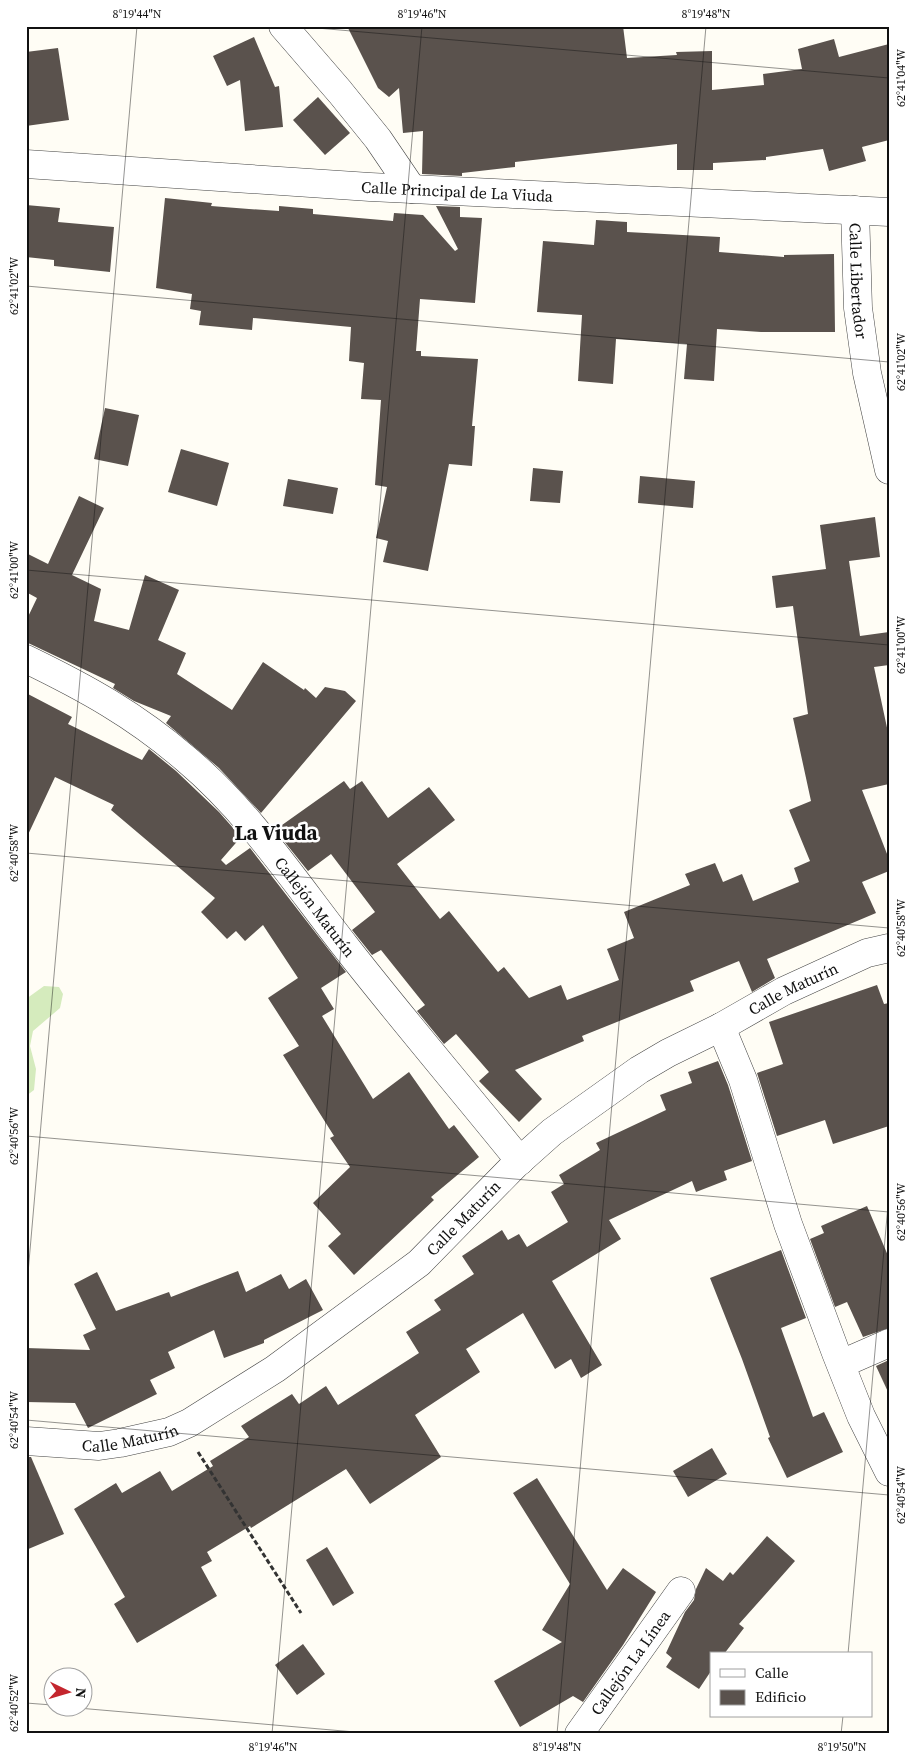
<svg xmlns="http://www.w3.org/2000/svg" width="915" height="1760" font-family="'Source Serif 4',serif">
  <style>
    .green { fill: #d5ebbd }
    .building { fill: #5a524d }
    .lines { fill: none; stroke-linecap: round; stroke-linejoin: round }
    .street-casing { stroke: #444; stroke-width: 29 }
    .path { stroke: #333; stroke-width: 3; stroke-dasharray: 5 2.5; stroke-linecap: butt }
    .street { stroke: #fff; stroke-width: 28 }
    .ticks { fill: none; stroke: #111; stroke-width: 1; stroke-opacity: 0.45 }
    .labels { text-anchor: middle; stroke-width: 5; stroke-linejoin: round; paint-order: stroke }
    .street-label { font-size: 16px; fill: #111; stroke: #fff }
    .district-label { font-size: 21px; font-weight: bold; fill: #111; stroke: #fff }
    .neatline { fill: none; stroke: #111; stroke-width: 2 }
    .ticks-label { font-size: 12px; text-anchor: middle; fill: #111 }
  </style>
  <rect width="100%" height="100%" fill="#fffdf5"/>
  <polygon class="green" points="44,986 59,987 63,994 60,1008 33,1031 30,1046 36,1069 34,1090 26,1096 26,999"/>
  <g class="building">
    <polygon points="347,26 623,26 627,58 677,55 676,52 712,51 712,90 764,85 763,74 802,69 798,49 834,39 839,57 889,44 889,140 862,147 866,161 829,171 823,149 766,157 766,160 713,163 713,170 677,170 677,144 515,162 515,167 462,173 462,176 422,174 423,131 403,133 399,88 389,97 378,88"/>
    <polygon points="254,37 275,87 279,86 283,127 245,131 240,80 227,86 213,56"/>
    <polygon points="58,48 69,120 26,126 26,52"/>
    <polygon points="318,97 350,133 325,155 293,120"/>
    <polygon points="165,198 212,203 211,206 249,209 279,211 279,206 313,209 313,214 393,221 394,213 423,215 455,251 458,249 436,206 460,207 460,217 482,218 475,303 420,299 416,351 421,351 421,356 478,359 472,426 475,426 472,466 449,464 428,571 383,562 388,541 376,538 387,487 375,485 381,400 361,399 364,363 349,361 351,327 253,318 252,330 199,325 201,311 190,309 192,294 156,288"/>
    <polygon points="26,205 60,208 58,222 114,227 110,272 54,266 54,260 26,257"/>
    <polygon points="596,220 627,222 627,232 720,237 719,252 784,257 784,255 834,254 835,332 761,332 717,329 714,381 684,379 687,344 616,339 613,384 578,381 582,315 537,312 543,241 594,245"/>
    <polygon points="105,408 139,415 128,466 94,459"/>
    <polygon points="181,449 229,463 217,506 168,492"/>
    <polygon points="533,468 563,471 560,503 530,501"/>
    <polygon points="640,476 695,481 693,508 638,503"/>
    <polygon points="288,479 338,488 333,514 283,506"/>
    <polygon points="79,496 104,508 72,575 101,589 94,621 129,630 145,575 179,590 158,640 186,653 177,674 232,710 263,662 304,690 305,688 316,698 325,687 345,691 356,701 261,813 219,768 166,723 171,716 134,701 113,688 115,684 26,642 26,621 37,598 26,592 26,553 48,564"/>
    <polygon points="875,517 880,557 849,561 860,636 889,632 889,665 874,667 889,737 889,784 862,790 889,859 889,871 862,882 876,913 767,959 775,978 752,992 739,961 690,981 694,991 582,1036 584,1041 515,1070 542,1099 519,1122 479,1081 489,1072 456,1034 444,1044 417,1011 425,1005 381,950 372,955 352,930 375,912 331,854 308,871 275,830 344,781 350,789 362,781 388,818 429,787 455,820 397,864 440,919 449,911 498,972 504,967 529,998 561,985 567,1000 619,980 607,949 634,938 624,912 690,885 685,874 715,863 723,882 742,874 753,901 799,882 794,868 810,861 789,810 811,801 793,718 808,714 793,606 776,608 772,576 826,569 820,525"/>
    <polygon points="26,693 72,717 68,724 142,760 149,749 176,771 219,812 241,837 221,860 226,865 250,848 346,972 321,988 334,1009 322,1016 373,1099 409,1072 449,1129 454,1125 479,1157 431,1197 434,1200 354,1275 328,1246 341,1234 313,1203 350,1167 330,1138 334,1136 283,1055 299,1046 268,998 298,978 263,925 245,941 236,931 227,939 201,912 215,898 111,810 114,805 55,777 26,839"/>
    <polygon points="877,985 884,1004 889,1003 889,1126 833,1144 825,1120 777,1136 757,1073 783,1064 769,1022"/>
    <polygon points="718,1061 728,1085 752,1161 724,1171 727,1180 696,1192 692,1181 609,1220 621,1239 552,1281 602,1365 581,1378 571,1359 555,1369 523,1313 466,1349 480,1372 415,1415 441,1457 370,1504 346,1469 251,1528 250,1526 207,1552 212,1561 201,1567 217,1596 137,1643 114,1604 125,1597 74,1509 116,1483 122,1493 160,1471 172,1491 213,1466 210,1461 249,1437 241,1426 292,1394 299,1404 326,1386 338,1405 419,1353 406,1332 441,1310 434,1300 474,1274 462,1256 502,1230 508,1240 519,1234 527,1247 568,1222 551,1192 564,1184 559,1175 600,1150 596,1143 666,1110 660,1095 692,1083 688,1072"/>
    <polygon points="867,1206 889,1258 889,1328 863,1337 847,1302 835,1307 810,1239 824,1233 821,1226"/>
    <polygon points="781,1250 806,1318 781,1328 813,1417 824,1412 843,1452 787,1478 768,1438 770,1437 742,1359 710,1278"/>
    <polygon points="238,1271 246,1292 281,1274 289,1289 306,1279 323,1310 264,1340 264,1343 224,1358 214,1330 168,1352 175,1368 150,1380 157,1394 88,1428 75,1403 26,1402 26,1348 90,1350 83,1335 96,1329 74,1284 97,1272 116,1311 169,1292 171,1297"/>
    <polygon points="889,1360 889,1394 876,1366"/>
    <polygon points="712,1448 727,1474 688,1497 673,1471"/>
    <polygon points="26,1457 31,1457 64,1534 26,1550"/>
    <polygon points="537,1478 607,1590 623,1568 656,1592 623,1645 583,1702 573,1696 520,1727 494,1681 562,1642 542,1630 570,1584 513,1493"/>
    <polygon points="767,1536 795,1561 739,1624 744,1628 724,1654 711,1654 711,1671 699,1689 666,1667 672,1658 666,1653 685,1612 694,1600 696,1589 706,1568 723,1581 730,1572 733,1575"/>
    <polygon points="327,1547 354,1593 333,1606 306,1560"/>
    <polygon points="303,1644 325,1674 297,1695 275,1665"/>
  </g>
  <g class="lines">
    <defs>
      <g id="street">
        <polyline points="283,26 340,92 378,139 412,189"/>
        <path id="s1" d="M26,164l344,23 519,25"/>
        <path id="s2" d="M855,210l3,98 9,65 22,97"/>
        <path id="s3" d="M26,659c60,29 109,56 160,100 63,53 109,123 159,187 57,73 117,143 175,215"/>
        <polyline points="721,1027 743,1080 788,1224 836,1353 861,1416 889,1472"/>
        <polyline points="841,1364 889,1343"/>
        <path id="s4" d="M26,1441l73,5 21,-3 49,-11 20,-9 86,-54 144,-106 96,-98 37,-33 87,-62 29,-17 53,-26 63,-36 83,-38 22,-5"/>
        <path id="s5" d="M579,1734l102,-143"/>
      </g>
    </defs>
    <use href="#street" class="street-casing"/>
    <polyline class="path" points="198,1452 301,1613"/>
    <use href="#street" class="street"/>
  </g>
  <path class="ticks" d="M294,26l595,52M26,286l863,76M26,570l863,75M26,853l863,75M26,1136l863,76M26,1296l111,-1270M26,1420l863,75M848,1654l41,-460M26,1703l26,2M78,1708l300,26M272,1734l150,-1708M557,1734l149,-1708M841,1734l2,-18"/>
  <g class="labels">
    <g class="street-label">
      <text dy="6" stroke="none"><textPath href="#s1" startOffset="432">Calle Principal de La Viuda</textPath></text>
      <text dy="6" stroke="none"><textPath href="#s2" startOffset="71">Calle Libertador</textPath></text>
      <text dy="6" stroke="none"><textPath href="#s3" startOffset="386">Callejón Maturín</textPath></text>
      <text dy="6" stroke="none"><textPath href="#s4" startOffset="915">Calle Maturín</textPath></text>
      <text dy="6" stroke="none"><textPath href="#s4" startOffset="510">Calle Maturín</textPath></text>
      <text dy="6" stroke="none"><textPath href="#s4" startOffset="105">Calle Maturín</textPath></text>
      <text dy="6" stroke="none"><textPath href="#s5" startOffset="88">Callejón La Línea</textPath></text>
    </g>
    <g class="district-label">
      <text x="276" y="840">La Viuda</text>
    </g>
  </g>
  <rect width="915" height="1760" fill="none" stroke="#ffffff" stroke-width="55"/>
  <rect x="710" y="1652" width="162" height="65" fill="#ffffff" stroke="#a0a0a0"/>
  <rect x="720" y="1669" width="25" height="8" fill="#ffffff" stroke="#a0a0a0"/>
  <text x="755" y="1678" font-size="15" fill="#111111">Calle</text>
  <rect x="720" y="1690" width="25" height="15" fill="#5a524d" stroke="#a0a0a0"/>
  <text x="755" y="1702" font-size="15" fill="#111111">Edificio</text>
  <g transform="translate(68 1692) rotate(95)"><circle r="24" fill="#ffffff" stroke="#a0a0a0"/>
  <path d="M0-4L9 19L0 12L-9 19Z" fill="#c4262e"/>
  <text y="-8" font-size="14" font-weight="bold" text-anchor="middle" fill="#111111">N</text>
  </g>
  <rect x="28" y="28" width="860" height="1704" class="neatline"/>
  <g class="ticks-label">
    <text x="137" y="18">8°19'44"N</text>
    <text x="422" y="18">8°19'46"N</text>
    <text x="706" y="18">8°19'48"N</text>
    <text transform="translate(901 78) rotate(-90)" y="4">62°41'04"W</text>
    <text transform="translate(14 286) rotate(-90)" y="4">62°41'02"W</text>
    <text transform="translate(901 362) rotate(-90)" y="4">62°41'02"W</text>
    <text transform="translate(14 570) rotate(-90)" y="4">62°41'00"W</text>
    <text transform="translate(901 645) rotate(-90)" y="4">62°41'00"W</text>
    <text transform="translate(14 853) rotate(-90)" y="4">62°40'58"W</text>
    <text transform="translate(901 928) rotate(-90)" y="4">62°40'58"W</text>
    <text transform="translate(14 1136) rotate(-90)" y="4">62°40'56"W</text>
    <text transform="translate(901 1212) rotate(-90)" y="4">62°40'56"W</text>
    <text transform="translate(14 1420) rotate(-90)" y="4">62°40'54"W</text>
    <text transform="translate(901 1495) rotate(-90)" y="4">62°40'54"W</text>
    <text transform="translate(14 1703) rotate(-90)" y="4">62°40'52"W</text>
    <text x="273" y="1751">8°19'46"N</text>
    <text x="557" y="1751">8°19'48"N</text>
    <text x="842" y="1751">8°19'50"N</text>
  </g>
</svg>
